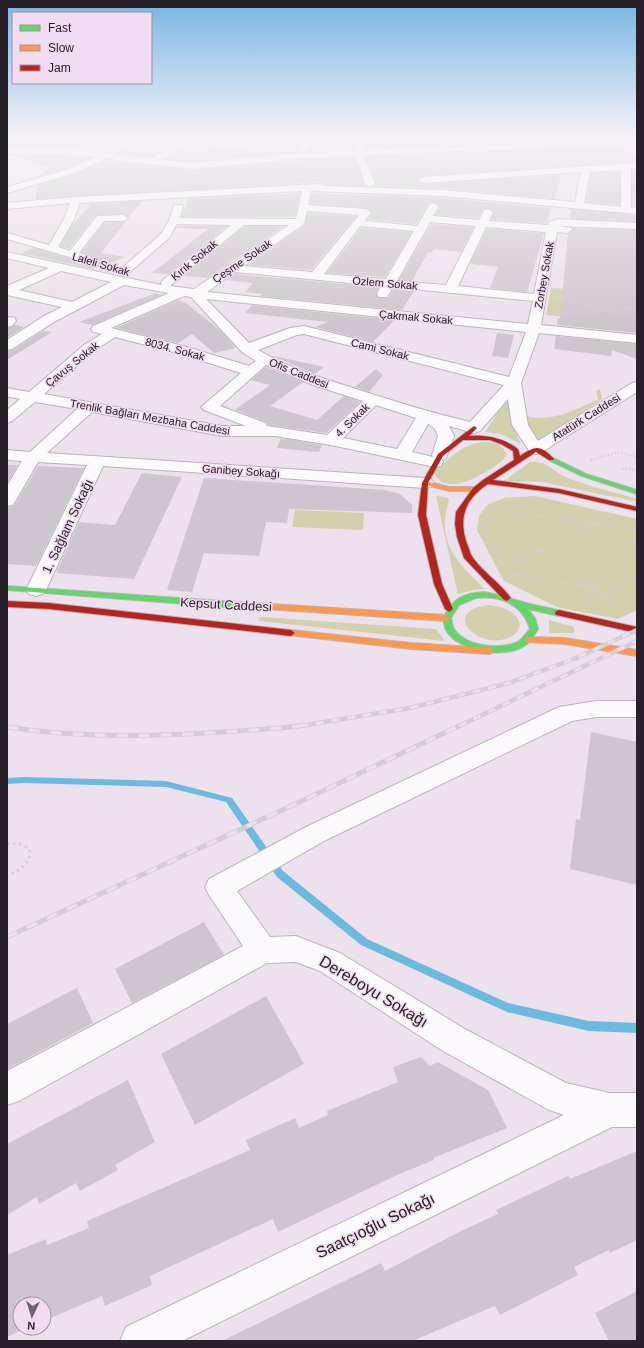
<svg xmlns="http://www.w3.org/2000/svg" width="644" height="1348" font-family="Helvetica,sans-serif">
  <style>
    .green { fill: #d2d0ad }
    .lines { fill: none; stroke-linecap: round; stroke-linejoin: round }
    .stream { fill: #6dbadf; fill-rule: evenodd }
    .building { fill: #cec6ce }
    .street-casing { stroke: #bcb3bc; stroke-width: 2 }
    .fast-casing { stroke: #bcb3bc; stroke-width: 2 }
    .slow-casing { stroke: #bcb3bc; stroke-width: 2 }
    .jam-casing { stroke: #bcb3bc; stroke-width: 2 }
    .path-far3 { stroke: #d3d1d3; stroke-width: 1.5; stroke-dasharray: 1 1.5; stroke-linecap: butt }
    .path-far2 { stroke: #d3d1d3; stroke-width: 2; stroke-dasharray: 1.5 2; stroke-linecap: butt }
    .path-far1 { stroke: #d3d1d3; stroke-width: 2.5; stroke-dasharray: 2 3; stroke-linecap: butt }
    .path { stroke: #d3d1d3; stroke-width: 3; stroke-dasharray: 2.5 3.5; stroke-linecap: butt }
    .street { fill: #fcfafc; fill-rule: evenodd }
    .fast { fill: #63d668; fill-rule: evenodd }
    .slow { fill: #ff974d; fill-rule: evenodd }
    .jam { fill: #b3261e; fill-rule: evenodd }
    .rail-far1-casing { stroke: #d2ced2; stroke-width: 4.5 }
    .rail-casing { stroke: #d2ced2; stroke-width: 5 }
    .rail-far1 { stroke: #f1dcf1; stroke-width: 3; stroke-dasharray: 8; stroke-linecap: butt }
    .rail { stroke: #f1dcf1; stroke-width: 3.5; stroke-dasharray: 11; stroke-linecap: butt }
    .labels { text-anchor: middle; stroke-width: 3; stroke-linejoin: round; paint-order: stroke }
    .far-street-label { font-size: 11px; fill: #292129; stroke: #f1dcf1 }
    .street-label { font-size: 13px; fill: #292129; stroke: #f1dcf1 }
    .near-street-label { font-size: 16px; fill: #292129; stroke: #f1dcf1 }
  </style>
  <rect width="100%" height="100%" fill="#ece1ec"/>
  <g class="green">
    <polygon points="551,288 599,291 637,324 546,315"/>
    <path d="M600,389l2,10 -64,43 -11,-18 -1,-8c24,7 49,-6 71,-16l1,-1 -2,-8z"/>
    <path d="M510,394c0,22 1,30 11,50l-20,-10 -16,-2z"/>
    <path d="M486,442c11,1 16,3 21,12 -4,8 -11,11 -18,16 -15,9 -44,25 -55,3 16,-16 29,-30 52,-31z"/>
    <path d="M530,462c20,-1 22,10 38,16 23,9 46,14 69,21v3l-94,-20 -39,-1z"/>
    <path d="M436,496l12,2 1,3c-14,40 9,63 36,88l-11,1 -16,4z"/>
    <polygon points="535,496 637,519 637,610 618,619 557,607 504,581 477,530 479,516 487,505 504,498"/>
    <polygon points="295,510 364,513 363,530 292,527"/>
    <path d="M488,605c11,1 35,7 31,23 -2,5 -6,8 -11,10 -31,12 -68,-27 -20,-33z"/>
    <polygon points="261,617 436,629 445,641 259,621 258,619"/>
    <polygon points="549,620 574,627 574,633 549,633"/>
  </g>
  <g class="lines">
    <polygon class="stream" points="25,777 166,781 232,798 283,871 367,939 508,1003 589,1021 637,1023 637,1033 589,1031 507,1012 361,945 277,877 226,802 166,787 25,783 7,784 7,778"/>
  </g>
  <g class="building">
    <polygon points="7,138 130,138 104,151 61,146 7,146"/>
    <polygon points="146,138 183,138 151,157 119,153"/>
    <polygon points="199,138 239,138 235,141 216,140 210,145 216,150 270,154 276,149 271,145 247,143 251,138 308,138 298,149 298,152 193,161 166,159"/>
    <polygon points="321,138 360,138 352,150 309,151"/>
    <polygon points="372,138 391,138 385,145 429,143 434,138 529,138 527,141 609,138 611,139 366,148"/>
    <polygon points="621,146 637,157 637,162 423,176 417,179 423,184 561,175 554,199 442,188 374,186 376,183 366,156"/>
    <polygon points="7,154 61,156 89,158 68,168 40,176 41,173 50,168"/>
    <polygon points="355,158 365,186 324,185 320,182 35,199 38,185 76,174 106,161 193,170 308,160"/>
    <rect x="632" y="170" width="5" height="36"/>
    <polygon points="620,172 620,205 586,202 591,173"/>
    <polygon points="300,193 295,217 182,217 188,199"/>
    <polygon points="312,193 442,198 551,208 547,223 491,220 494,212 488,208 483,209 478,218 436,215 440,206 434,202 429,203 416,224 368,220 372,212 366,208 310,204"/>
    <polygon points="142,201 129,217 123,214 96,215 69,249 60,246 71,226 92,204"/>
    <polygon points="571,209 637,215 637,222 570,218"/>
    <polygon points="308,213 356,216 311,270 248,265 305,225"/>
    <polygon points="127,220 101,253 126,257 93,269 21,253 34,248 87,263 91,262 94,258 81,252 105,222 123,222"/>
    <polygon points="431,224 474,227 461,252 434,249 432,253 428,252 412,281 399,280"/>
    <polygon points="178,226 227,226 168,274 152,273 208,229 177,228"/>
    <polygon points="245,226 284,226 207,278 184,276"/>
    <polygon points="361,228 412,232 385,277 327,273"/>
    <polygon points="573,228 637,230 637,333 557,325 558,318 560,319 568,234 573,230"/>
    <polygon points="487,229 544,233 527,292 490,288 498,267 470,264"/>
    <polygon points="235,274 379,287 376,293 379,298 388,298 394,289 414,291 402,310 260,296 262,294 245,292 253,283 226,280"/>
    <polygon points="156,293 162,295 92,325 79,322"/>
    <polygon points="178,300 186,303 222,332 236,348 214,353 192,334 178,343 116,328"/>
    <polygon points="252,305 395,320 373,342 315,327 328,322 245,313"/>
    <polygon points="14,325 24,327 7,338 7,328"/>
    <polygon points="43,331 52,332 7,360 7,351 13,350"/>
    <polygon points="497,333 514,335 508,358 492,356"/>
    <polygon points="556,336 637,344 637,359 612,350 611,356 554,349"/>
    <polygon points="273,356 274,356 324,367 315,374"/>
    <polygon points="266,367 303,382 270,406 317,420 344,396 360,402 326,433 268,425 266,422 235,410 270,385 251,380"/>
    <polygon points="376,369 383,375 369,392 355,387"/>
    <polygon points="281,438 322,445 319,452 277,448"/>
    <polygon points="7,465 18,465 7,483"/>
    <polygon points="38,466 84,468 36,566 7,564 7,507 14,506"/>
    <polygon points="142,473 182,477 134,579 56,573 79,522 115,525"/>
    <polygon points="204,478 386,490 400,494 412,505 412,513 289,509 287,523 266,522 259,556 204,553 192,592 167,590"/>
    <polygon points="591,732 637,742 637,885 570,869 576,819 580,820"/>
    <polygon points="204,922 224,955 132,1003 115,969"/>
    <polygon points="77,988 93,1023 7,1069 7,1024"/>
    <polygon points="266,996 304,1064 195,1125 161,1054"/>
    <polygon points="421,1057 430,1066 438,1062 488,1090 507,1128 433,1158 434,1160 397,1175 278,1232 273,1219 236,1236 150,1276 152,1285 105,1306 102,1296 44,1321 44,1304 20,1304 20,1328 27,1328 7,1337 7,1255 46,1239 47,1245 89,1228 87,1221 250,1150 246,1140 295,1118 299,1128 328,1115 327,1111 398,1082 393,1067"/>
    <polygon points="128,1080 155,1142 115,1165 118,1170 80,1191 76,1183 39,1204 37,1197 7,1215 7,1144"/>
    <polygon points="637,1151 637,1240 610,1253 609,1250 574,1267 578,1275 500,1315 495,1306 412,1341 222,1341 381,1263 385,1271 461,1231 498,1214 496,1210 568,1176 570,1179"/>
    <polygon points="637,1291 637,1341 609,1341 595,1313"/>
  </g>
  <g class="lines">
    <defs>
      <g id="street">
        <polygon points="134,137 145,137 114,154 151,159 187,137 198,137 161,160 193,163 299,153 299,150 311,137 320,137 306,153 354,151 354,149 362,137 371,137 363,150 637,140 637,144 364,155 375,184 370,187 365,184 356,156 308,158 193,169 106,159 75,173 7,193 7,187 69,169 95,157 61,154 7,153 7,147 61,148 104,153"/>
        <polygon points="241,137 250,137 244,144 270,146 274,149 270,152 216,148 212,145 216,142 236,143"/>
        <path d="M637,163v6h-6v38l6,1v6l-195,-18 -131,-5 -3,14 58,4 5,3 -6,9 52,5 13,-22 4,-1 5,3 -6,10 46,4 5,-10 4,-1 5,3 -4,9 59,4 1,-3 10,-3 78,4v6l-79,-3 13,2 1,2 -5,3 -10,-1 -16,93 96,10v8l-98,-10 -18,50 7,42 10,16 94,-58 5,-1v10l-95,60 -6,2 -6,-2 -18,-27 -4,-26 -28,32 -6,2 -25,-7 5,10 -8,22 -4,2 1,2 -2,4 -6,1 -104,-22 -56,-9h-53l-130,-24 -45,41 378,25 6,1 3,4 -3,4 -6,1 -322,-22 -57,124 -3,4 -7,2 -7,-2 -3,-4 61,-125 -49,-3 -25,43 -6,1v-20l15,-25 -15,-1v-10l23,2 47,-43 -42,-7 -23,19 -5,2v-13l13,-11 -13,-3v-8l22,4 55,-47 18,-11 -9,-2 -2,-3 2,-3 76,-33 -45,-8 -70,37 -42,27 -5,1v-10l37,-24 18,-9 -55,-12v-9l42,-18 -42,-10v-6l115,25 40,8 -1,-2 2,-3 68,-55 -54,-1 -8,14 -39,34h-8l-2,-2 2,-2 39,-34 8,-13 5,-16h8l1,2 -3,11 116,1 6,-28 -222,12 -6,16 -16,28 12,4 27,-35 26,-1 5,3 -5,3h-19l-25,32 12,4 2,2 -2,2 -4,1 -80,-23v-6l42,12 15,-26 6,-16 -63,6v-6l69,-6 244,-13 4,2 118,4 133,12 6,-30 -158,11 -5,-3 5,-3zM621,170v37l-37,-4 6,-31zM307,211l52,4 -47,57 -68,-6 60,-42zM430,222l46,4 -30,59 -49,-4zM244,225h45l-59,40 -4,1 -1,2 -31,21 -24,-3zM360,226l54,5 -28,48 -62,-5zM486,227l60,5 -12,62 -76,-8zM61,271l50,11 -39,20 -53,-12zM235,272l146,14 -4,8 2,3h8l6,-10 140,14 -5,23 -321,-32zM184,296l7,1 51,55 14,9 -7,5 -62,-19 -76,-19zM206,299l320,33 -17,45 -205,-51 -14,2 -41,15zM304,334l200,51 -34,37c-37,-9 -74,-20 -111,-32 -34,-11 -70,-22 -101,-40l39,-15zM115,337l62,16 64,20 -40,34 3,3 42,16h-24l-178,-32 50,-43zM266,365l47,20 50,16 -36,34 -60,-9 -2,-3 -45,-17zM376,405l40,13 -19,31 -54,-11zM428,424l7,5 3,7 -6,19 1,2 -21,-5z"/>
        <polygon points="10,317 15,318 16,321 12,326 7,327 7,318"/>
        <polygon points="596,701 637,701 637,717 596,717 572,721 324,841 237,891 270,937 296,936 340,953 465,1029 566,1083 610,1093 637,1093 637,1127 612,1127 182,1341 120,1341 126,1327 564,1115 549,1110 443,1051 320,971 296,962 267,963 19,1101 7,1105 7,1071 243,946 209,895 205,887 209,879 306,827 559,707"/>
      </g>
      <g id="fast">
        <polygon points="551,457 586,474 637,490 637,494 582,476 549,460 549,458"/>
        <polygon points="7,586 237,602 241,605 237,608 7,590"/>
        <path d="M484,592l14,3 32,9 32,7 1,2 -4,3 -31,-7 7,9 3,11c-3,5 -7,11 -11,15 -19,16 -69,8 -81,-14 -2,-4 -2,-9 -3,-12 10,-19 19,-25 41,-26zM476,598c24,-3 47,6 54,31 -3,3 -7,9 -11,12 -17,10 -56,6 -66,-14 -1,-3 -1,-6 -2,-9l8,-13z"/>
      </g>
      <g id="slow">
        <polygon points="425,481 449,487 475,487 479,489 475,491 449,491 423,484 422,483"/>
        <polygon points="237,602 446,615 450,618 446,621 234,607 233,605 234,603"/>
        <polygon points="291,630 411,643 490,648 494,651 490,654 411,649 288,635 287,633 288,631"/>
        <polygon points="529,637 565,638 637,650 637,656 565,644 526,642 525,640"/>
      </g>
      <g id="jam">
        <path d="M474,426l3,2 -8,8c18,-1 34,2 49,13l2,7c16,-10 19,-12 34,3l-1,1h-4l-13,-8 -43,28 66,9 78,18v4l-78,-18 -71,-9c-23,15 -30,34 -21,60 2,4 3,10 6,14 11,15 27,25 38,40l-4,3 -3,-1 -40,-42 -7,-21 -2,-13 1,-12 17,-24 10,-8 31,-20 -1,-9 -12,-7 -11,-4h-27l-20,16 -15,27 -2,32 16,69 11,25 -4,3 -4,-3 -11,-25 -16,-69 4,-32 16,-29z"/>
        <polygon points="7,601 49,603 291,630 295,633 291,636 49,609 7,607"/>
        <polygon points="559,610 637,627 637,633 556,615 555,613 556,611"/>
      </g>
    </defs>
    <use href="#street" class="street-casing"/>
    <use href="#fast" class="fast-casing"/>
    <use href="#slow" class="slow-casing"/>
    <use href="#jam" class="jam-casing"/>
    <g class="path-far3">
      <polyline points="556,297 605,310"/>
      <polyline points="610,311 637,317"/>
      <polyline points="554,313 595,312 637,307"/>
    </g>
    <g class="path-far2">
      <polyline points="591,460 618,452 637,457"/>
      <polyline points="622,469 637,470"/>
      <polyline points="484,509 547,517"/>
      <polyline points="482,512 490,517"/>
    </g>
    <g class="path-far1">
      <polyline points="488,516 620,606"/>
      <polyline points="539,516 637,529"/>
      <polyline points="482,521 503,565"/>
      <polyline points="504,567 606,519"/>
      <polyline points="512,574 593,587 637,536"/>
      <polyline points="603,595 637,574"/>
      <polyline points="587,602 593,587"/>
    </g>
    <path class="path" d="M7,844c34,-4 27,23 0,31"/>
    <use href="#street" class="street"/>
    <use href="#fast" class="fast"/>
    <use href="#slow" class="slow"/>
    <use href="#jam" class="jam"/>
    <defs>
      <g id="rail-far1">
        <polyline points="300,726 410,708 509,683 574,659 637,630"/>
        <polyline points="459,726 637,641"/>
      </g>
      <g id="rail">
        <path d="M7,727c71,11 143,10 215,5 28,-2 56,-3 84,-7"/>
        <polyline points="7,937 291,806 461,725"/>
      </g>
    </defs>
    <use href="#rail-far1" class="rail-far1-casing"/>
    <use href="#rail" class="rail-casing"/>
    <use href="#rail-far1" class="rail-far1"/>
    <use href="#rail" class="rail"/>
  </g>
  <linearGradient id="sky" x2="0" y2="1"><stop stop-color="#77b6e4"/><stop offset="0.42" stop-color="#f6f2f6"/><stop offset="1" stop-color="#f6f2f6" stop-opacity="0"/></linearGradient>
  <rect width="644" height="326" fill="url(#sky)"/>
  <g class="labels">
    <g class="far-street-label">
      <text transform="translate(194 260) rotate(-40)" y="4">Kırık Sokak</text>
      <text transform="translate(242 261) rotate(-34)" y="4">Çeşme Sokak</text>
      <text transform="translate(101 264) rotate(16)" y="4">Laleli Sokak</text>
      <text transform="translate(544 275) rotate(-80)" y="4">Zorbey Sokak</text>
      <text transform="translate(385 283) rotate(5)" y="4">Özlem Sokak</text>
      <text transform="translate(416 317) rotate(5)" y="4">Çakmak Sokak</text>
      <text transform="translate(175 349) rotate(15)" y="4">8034. Sokak</text>
      <text transform="translate(380 349) rotate(14)" y="4">Cami Sokak</text>
      <text transform="translate(72 364) rotate(-39)" y="4">Çavuş Sokak</text>
      <text transform="translate(299 373) rotate(22)" y="4">Ofis Caddesi</text>
      <text transform="translate(150 417) rotate(10)" y="4">Trenlik Bağları Mezbaha Caddesi</text>
      <text transform="translate(586 417) rotate(-32)" y="4">Atatürk Caddesi</text>
      <text transform="translate(352 420) rotate(-44)" y="4">4. Sokak</text>
      <text transform="translate(241 471) rotate(4)" y="4">Ganibey Sokağı</text>
    </g>
    <g class="street-label">
      <text transform="translate(67 526) rotate(-65)" y="5">1. Sağlam Sokağı</text>
      <text transform="translate(226 604) rotate(3)" y="5">Kepsut Caddesi</text>
    </g>
    <g class="near-street-label">
      <text transform="translate(374 991) rotate(31)" y="6">Dereboyu Sokağı</text>
      <text transform="translate(375 1225) rotate(-26)" y="6">Saatçıoğlu Sokağı</text>
    </g>
  </g>
  <rect width="644" height="1348" fill="none" stroke="#292129" stroke-width="16"/>
  <rect x="12" y="12" width="140" height="72" fill="#f1dcf1" stroke="#a191a1"/>
  <rect x="20" y="25" width="20" height="6" fill="#63d668" stroke="#a191a1"/>
  <text x="48" y="32" font-size="12" fill="#292129">Fast</text>
  <rect x="20" y="45" width="20" height="6" fill="#ff974d" stroke="#a191a1"/>
  <text x="48" y="52" font-size="12" fill="#292129">Slow</text>
  <rect x="20" y="65" width="20" height="6" fill="#b3261e" stroke="#a191a1"/>
  <text x="48" y="72" font-size="12" fill="#292129">Jam</text>
  <g transform="translate(32 1316) rotate(184)"><circle r="19" fill="#f1dcf1" stroke="#a191a1"/>
  <path d="M0-3L7 15L0 10L-7 15Z" fill="#6d646d"/>
  <text y="-6" font-size="11" font-weight="bold" text-anchor="middle" fill="#292129">N</text>
  </g>
</svg>
